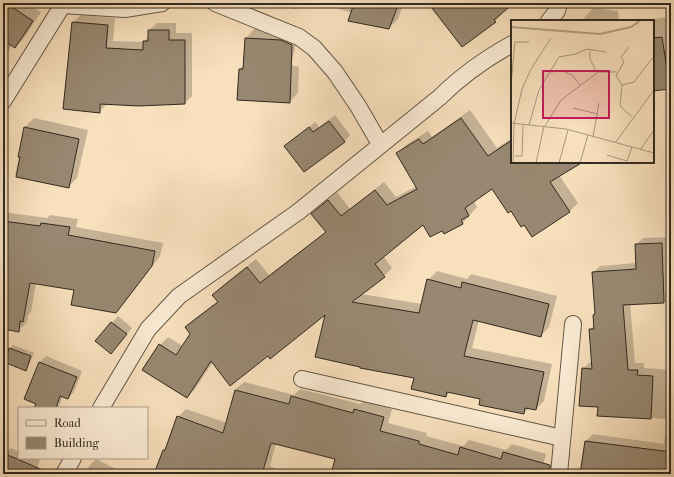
<svg xmlns="http://www.w3.org/2000/svg" width="674" height="477" font-family="'IM FELL French Canon',serif">
  <style>
    .shadow { fill: #0003 }
    .building { fill: #988871; stroke: #31291f }
    .lines { fill: none; stroke-linecap: round; stroke-linejoin: round }
    .street-casing { stroke: #635746; stroke-width: 18 }
    .street { stroke: #faebd4; stroke-width: 16 }
    .inset-river { fill: none; stroke: #b4a287; stroke-width: 2 }
    .inset-road { fill: none; stroke: #a8977e; stroke-width: 1 }
    .view { fill: #c2185b; fill-opacity: 0.15; stroke: #c2185b; stroke-width: 2 }
    .inset-edge { fill: none; stroke: #31291f; stroke-width: 2 }
  </style>
  <rect width="100%" height="100%" fill="#f8e0bd"/>
  <filter id="stains"><feTurbulence type="fractalNoise" baseFrequency=".005" numOctaves="4"/><feColorMatrix values="0 0 0 0 .2 0 0 0 0 .09 0 0 0 0 .02 0 0 0 .5 -.17"/></filter>
  <radialGradient id="worn" r=".72"><stop offset=".6" stop-color="#630" stop-opacity="0"/><stop offset="1" stop-color="#630" stop-opacity=".3"/></radialGradient>
  <g class="shadow">
    <polygon points="3,3 37,3 34,8 41,12 23,39 15,47 12,45 3,59"/>
    <polygon points="264,3 302,3 296,9"/>
    <polygon points="327,3 404,3 398,19 389,28 352,13 327,5"/>
    <polygon points="430,3 512,3 501,12 502,14 495,21"/>
    <polygon points="593,8 618,11 619,21 581,21"/>
    <polygon points="81,15 115,18 113,41 144,42 149,36 149,30 157,23 176,23 176,33 192,33 192,96 185,103 107,104 99,112 64,108 73,22"/>
    <polygon points="667,17 671,38 671,86 670,88 653,90 653,21 644,21"/>
    <polygon points="254,29 291,32 298,34 291,65 299,67 298,93 289,102 238,100 240,69 244,65 246,38"/>
    <polygon points="470,110 497,148 512,138 512,162 581,162 559,175 578,203 570,211 532,236 524,223 511,210 493,187 474,201 477,207 463,223 444,233 442,229 424,224 383,256 392,268 384,276 361,294 422,304 428,280 437,271 467,279 471,274 557,296 549,327 541,336 479,320 472,348 552,364 544,401 536,409 529,408 524,413 481,398 450,392 446,396 415,377 326,313 268,355 213,362 195,389 187,397 160,345 168,337 183,346 192,334 186,327 194,319 218,301 213,295 222,286 256,259 269,275 327,231 312,214 337,192 350,209 384,182 396,197 417,186 397,154 406,145 428,131 432,137"/>
    <polygon points="335,115 350,135 344,142 286,146 315,122 319,127"/>
    <polygon points="34,118 88,130 77,178 68,187 15,175 25,127"/>
    <polygon points="3,212 47,218 50,215 78,219 76,227 163,243 160,256 124,303 115,312 75,289 36,283 31,312 28,315 27,322 18,331 3,328"/>
    <polygon points="669,237 671,295 664,302 630,303 635,363 644,363 644,368 671,370 671,474 590,474 586,441 593,434 664,444 667,419 598,415 599,406 583,369 590,362 593,362 590,330 595,324 596,313 593,273 600,266 637,263 636,245 643,238"/>
    <polygon points="118,316 132,328 117,346 97,341"/>
    <polygon points="13,345 34,353 28,367 25,370 5,361 10,348"/>
    <polygon points="46,356 82,371 74,392 68,398 63,396 58,408 40,408 40,362"/>
    <polygon points="244,382 294,395 300,389 360,404 364,401 392,409 388,423 427,433 426,436 463,446 469,440 506,450 512,444 546,454 541,474 332,474 336,458 276,443 270,466 289,474 155,474 178,417 186,409 227,423 235,390"/>
    <polygon points="11,448 19,452 19,458 34,458 40,460 35,474 3,474 3,458 5,454"/>
    <polygon points="96,459 122,472 125,469 136,474 85,474 90,465"/>
  </g>
  <g class="building">
    <polygon points="3,3 6,3 33,21 15,48 3,40"/>
    <polygon points="354,3 399,3 389,29 348,21"/>
    <polygon points="428,3 514,3 494,20 496,22 462,47"/>
    <polygon points="72,22 108,25 106,48 143,50 143,41 148,41 148,30 169,30 169,40 185,40 185,104 139,106 100,104 100,113 63,109"/>
    <polygon points="662,37 670,89 653,91 653,38"/>
    <polygon points="245,38 281,40 292,45 290,103 237,100 239,69 243,69"/>
    <polygon points="461,118 488,156 512,140 512,162 583,162 550,182 570,212 532,237 524,225 521,227 511,211 508,213 492,189 465,208 469,216 461,220 463,224 444,234 442,231 430,237 423,225 375,264 385,277 352,302 419,313 427,279 461,288 462,282 549,304 541,337 473,320 464,356 544,372 536,410 525,408 524,414 479,405 480,399 447,392 446,397 411,389 414,378 360,368 360,367 315,357 325,315 270,359 268,356 230,386 211,361 187,398 142,370 159,344 176,355 190,334 185,327 218,302 212,295 247,267 260,283 326,232 311,214 328,200 341,216 375,190 387,205 417,189 396,153 419,139 423,144"/>
    <polygon points="329,121 345,142 304,172 284,146 309,127 313,132"/>
    <polygon points="24,127 79,139 69,188 16,177 20,157 18,157"/>
    <polygon points="3,221 40,226 41,223 70,227 68,235 155,251 152,266 116,313 71,305 74,290 30,283 23,322 20,321 19,332 3,329"/>
    <polygon points="662,243 664,303 623,305 628,370 638,370 637,375 653,376 651,419 597,416 598,407 579,406 582,368 592,369 589,329 594,329 593,315 595,314 592,272 636,269 635,244"/>
    <polygon points="111,322 127,334 111,354 95,341"/>
    <polygon points="9,348 31,356 26,371 4,362"/>
    <polygon points="39,362 77,377 68,399 60,396 56,408 34,408 36,404 24,399"/>
    <polygon points="235,390 289,404 291,396 353,413 354,409 384,417 380,431 419,441 419,444 458,455 460,447 501,459 503,452 550,465 550,474 331,474 335,459 271,443 262,474 154,474 163,450 165,450 177,416 223,433"/>
    <polygon points="585,441 671,452 671,474 580,474"/>
    <polygon points="3,453 52,474 3,474"/>
  </g>
  <g class="lines">
    <defs>
      <g id="street">
        <polyline points="215,3 299,37 314,48 335,72 358,106 380,144"/>
        <polyline points="62,5 125,9 162,3"/>
        <polyline points="549,21 557,11 559,3"/>
        <polyline points="3,101 64,3"/>
        <polyline points="302,379 562,438"/>
        <path d="M101,408l47,-79 31,-33 119,-84 142,-115c22,-22 45,-38 72,-53"/>
        <polyline points="64,474 73,458"/>
        <polyline points="559,474 573,324"/>
      </g>
    </defs>
    <use href="#street" class="street-casing"/>
    <use href="#street" class="street"/>
  </g>
  <g transform="translate(511 20)">
    <rect width="143" height="143" fill="#f8e0bd"/>
    <path class="inset-river" d="M0,7l89,7 31,-7 10,-7"/>
    <path class="inset-road" d="M118,27l-8,10 3,5 -8,14 6,9 -2,21 12,11M39,52l13,-1 9,4 8,10M87,52h19M0,65l4,-43h14M111,65l12,-3 20,-26M62,88l25,6M0,103l55,6 88,24M18,105l10,-35 20,-33 17,-3 11,-5 19,3M34,106l16,-26 36,-27 -7,-14v-8M82,117l6,-34M104,123l39,-53M129,130l14,-20M96,135l20,6 5,-14M4,136h7l1,-31M2,143l1,-39 8,-35 9,-20 20,-31M25,143l8,-37M48,143l9,-33M69,143l8,-28"/>
    <path class="view" d="M32,51h66v47h-66z"/>
    <rect width="143" height="143" class="inset-edge"/>
  </g>
  <rect width="674" height="477" fill="none" stroke="#f8e0bd" stroke-width="16"/>
  <rect x="4" y="4" width="666" height="469" fill="none" stroke="#31291f" stroke-width="2"/>
  <rect x="8" y="8" width="658" height="461" fill="none" stroke="#31291f"/>
  <rect x="18" y="407" width="130" height="52" fill="#faebd4" stroke="#aa9d8c"/>
  <rect x="26" y="420" width="20" height="6" fill="#faebd4" stroke="#aa9d8c"/>
  <text x="54" y="427" font-size="12" fill="#31291f">Road</text>
  <rect x="26" y="437" width="20" height="12" fill="#988871" stroke="#aa9d8c"/>
  <text x="54" y="447" font-size="12" fill="#31291f">Building</text>
  <rect width="100%" height="100%" filter="url(#stains)"/>
  <rect width="100%" height="100%" fill="url(#worn)"/>
</svg>
